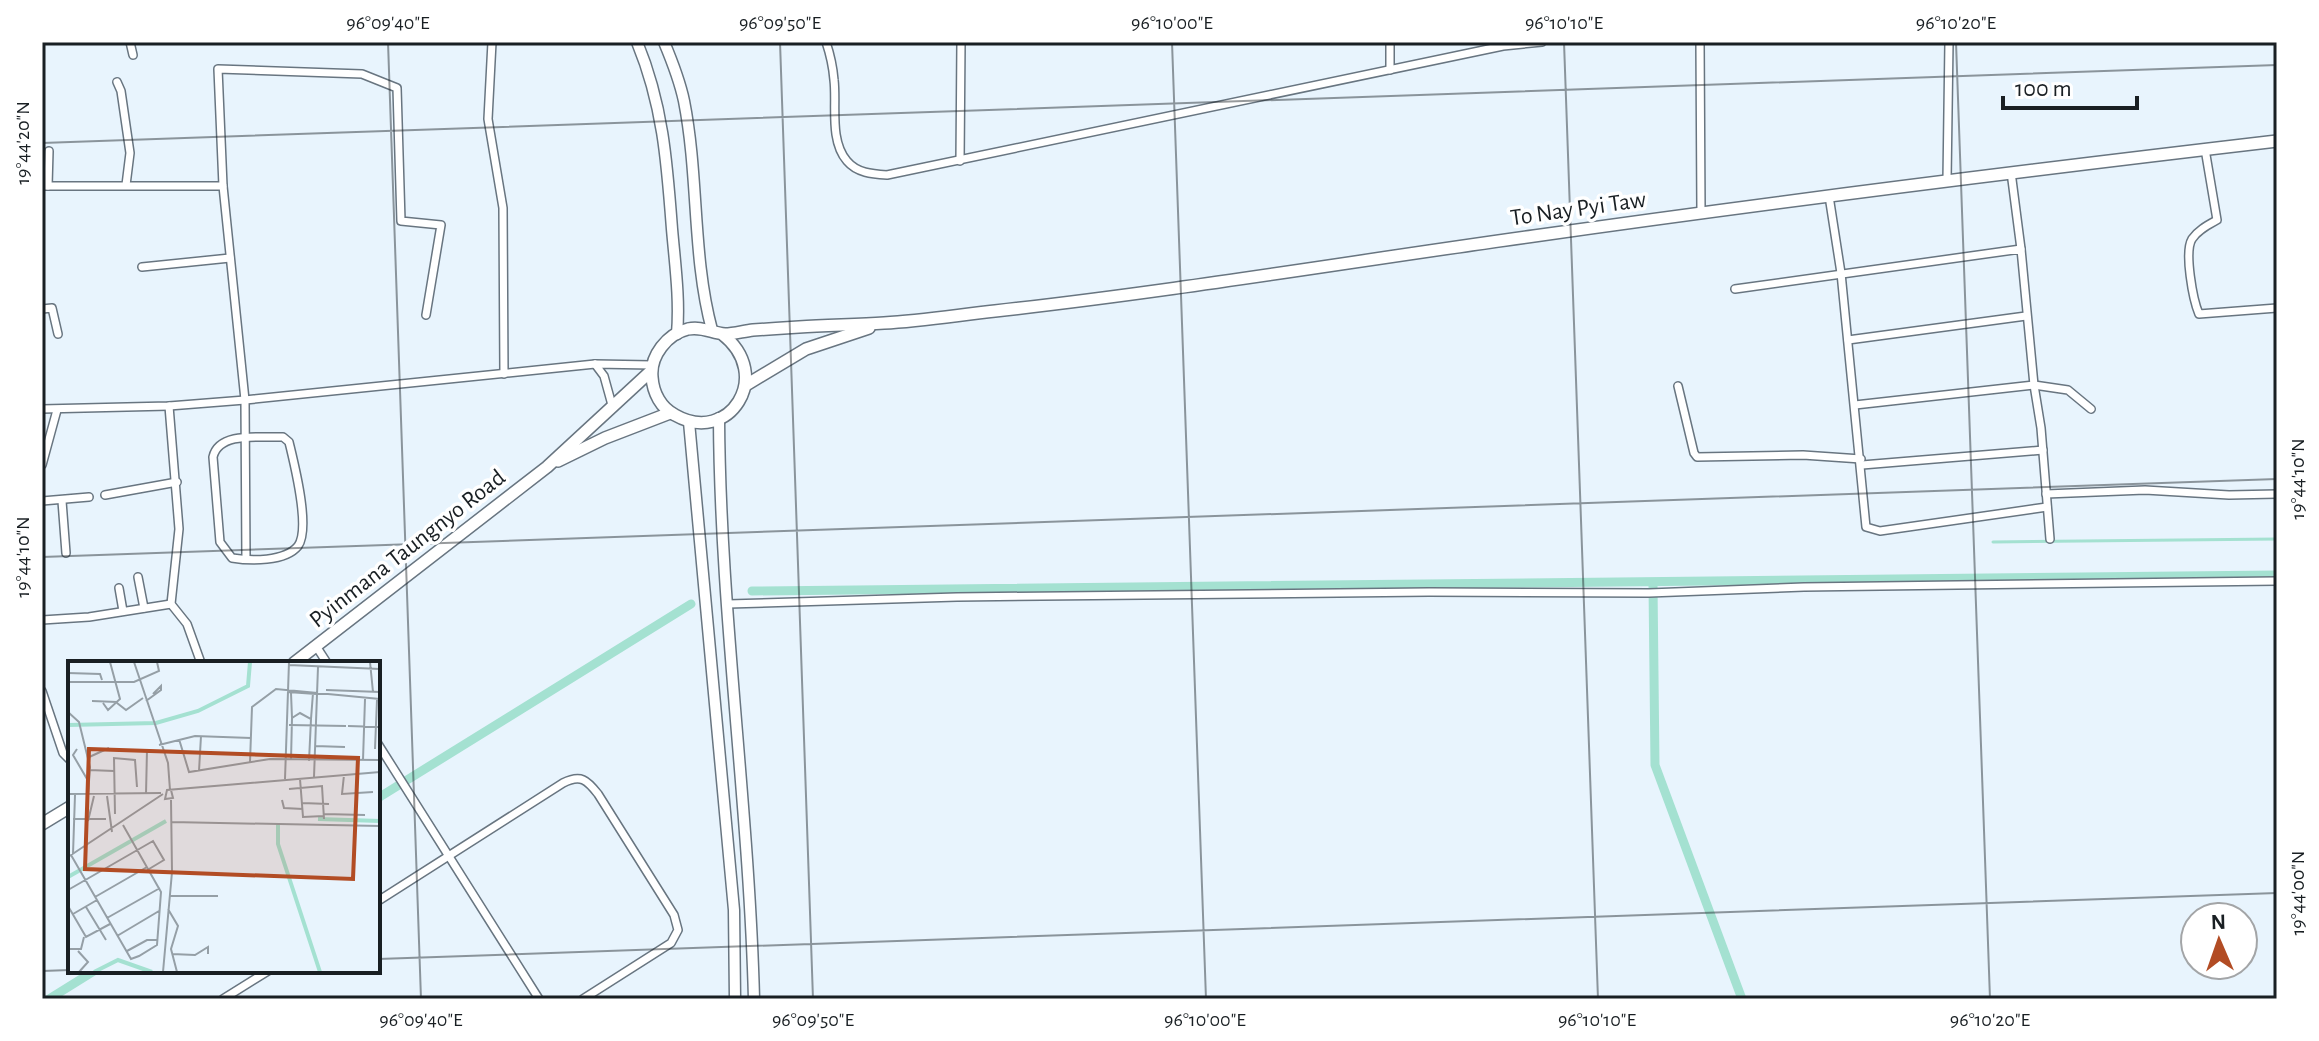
<svg xmlns="http://www.w3.org/2000/svg" width="2319" height="1041" font-family="'Alegreya Sans',sans-serif">
  <style>
    .lines { fill: none; stroke-linecap: round; stroke-linejoin: round }
    .stream { stroke: #a4e1d1; stroke-width: 3 }
    .canal { stroke: #a4e1d1; stroke-width: 9 }
    .minor-casing { stroke: #687580; stroke-width: 10 }
    .secondary-casing { stroke: #687580; stroke-width: 13 }
    .primary-casing { stroke: #687580; stroke-width: 14 }
    .minor { stroke: #fff; stroke-width: 7 }
    .secondary { stroke: #fff; stroke-width: 10 }
    .primary { stroke: #fff; stroke-width: 11 }
    .ticks { fill: none; stroke: #191f23; stroke-width: 2; stroke-opacity: 0.45 }
    .labels { text-anchor: middle; stroke-width: 7; stroke-linejoin: round; paint-order: stroke }
    .street-label { font-size: 24px; fill: #191f23; stroke: #fff }
    .inset-river { fill: none; stroke: #a4e1d1; stroke-width: 4 }
    .inset-road { fill: none; stroke: #959fa6; stroke-width: 2 }
    .view { fill: #b24c24; fill-opacity: 0.15; stroke: #b24c24; stroke-width: 4 }
    .inset-edge { fill: none; stroke: #191f23; stroke-width: 4 }
    .neatline { fill: none; stroke: #191f23; stroke-width: 3 }
    .ticks-label { font-size: 20px; text-anchor: middle; fill: #191f23 }
  </style>
  <rect width="100%" height="100%" fill="#e8f4fd"/>
  <g class="lines">
    <polyline class="stream" points="1993,542 2277,539"/>
    <g class="canal">
      <polyline points="1653,585 1655,765 1742,999"/>
      <polyline points="752,591 2277,575"/>
      <polyline points="378,798 691,604"/>
      <polyline points="49,999 94,971"/>
    </g>
    <defs>
      <g id="minor">
        <polyline points="130,42 133,55"/>
        <polyline points="492,42 488,119 503,208 504,374"/>
        <path d="M826,42c4,12 7,25 8,38 3,24 -5,60 13,81 10,12 25,13 40,14l616,-129 39,-4"/>
        <polyline points="1700,42 1701,212"/>
        <polyline points="1390,70 1390,42"/>
        <polyline points="117,82 121,91 130,153 126,185"/>
        <path d="M2205,149l12,71c-9,5 -19,10 -25,19 -8,13 1,61 7,75l78,-6"/>
        <polyline points="960,161 961,42"/>
        <polyline points="2011,172 2021,249"/>
        <polyline points="1947,180 1949,42"/>
        <polyline points="42,186 223,186"/>
        <polyline points="48,186 49,151"/>
        <polyline points="1829,196 1841,273 1866,527 1880,531 2047,507"/>
        <polyline points="142,267 230,258"/>
        <polyline points="1735,289 2021,249 2034,385 2041,428 2050,539"/>
        <polyline points="42,309 52,308 58,334"/>
        <polyline points="1848,340 2026,316"/>
        <polyline points="595,364 604,376 612,405"/>
        <polyline points="1678,386 1694,453 1697,457 1803,455 1861,459"/>
        <polyline points="1855,405 2034,385 2068,390 2091,409"/>
        <polyline points="169,406 179,529 171,604 187,624 201,663"/>
        <polyline points="42,409 169,406 245,400 595,364 652,365"/>
        <path d="M283,437l6,5c5,21 22,86 9,104 -13,16 -48,15 -66,12l-12,-16 -7,-85c6,-26 48,-19 70,-20z"/>
        <polyline points="42,465 57,410"/>
        <polyline points="1862,465 2043,450"/>
        <polyline points="2046,494 2145,490 2229,495 2277,494"/>
        <polyline points="105,495 177,482"/>
        <polyline points="42,501 89,497"/>
        <polyline points="62,501 66,553"/>
        <polyline points="246,559 245,400 223,186 218,69 362,74 397,88 401,221 441,225 426,315"/>
        <polyline points="138,577 144,608"/>
        <polyline points="119,588 123,611"/>
        <polyline points="728,604 957,597 1429,592 1649,593 1804,587 2277,581"/>
        <polyline points="42,620 89,617 171,604"/>
        <polyline points="316,646 327,663"/>
        <polyline points="42,691 63,753 70,760"/>
        <polyline points="378,744 539,999"/>
        <path d="M378,901l185,-118c18,-9 24,-3 35,11l76,121 4,15 -7,13 -88,56"/>
        <polyline points="223,999 268,971"/>
      </g>
      <g id="secondary">
        <path d="M637,42c26,63 30,120 35,187 3,35 8,70 5,105"/>
        <path d="M664,42c8,19 16,40 20,59 15,76 8,155 28,229"/>
        <path d="M719,418c1,194 30,387 35,581"/>
        <polyline points="689,422 734,910 735,999"/>
      </g>
      <g id="primary">
        <path d="M722,334c53,41 7,112 -47,81 -14,-7 -22,-22 -23,-38 -2,-21 15,-43 36,-48 14,-3 24,4 37,5 8,0 19,-3 28,-4 15,-1 31,-2 46,-3 28,-2 57,-2 85,-4 37,-2 74,-8 111,-12 180,-20 359,-50 539,-75 247,-35 495,-66 743,-95"/>
        <polyline points="746,385 806,349 869,328"/>
        <polyline points="558,461 605,438 670,413"/>
        <polyline points="294,663 547,467 651,371"/>
        <polyline points="42,824 70,807"/>
      </g>
    </defs>
    <use href="#minor" class="minor-casing"/>
    <use href="#secondary" class="secondary-casing"/>
    <use href="#primary" class="primary-casing"/>
    <use href="#minor" class="minor"/>
    <use href="#secondary" class="secondary"/>
    <use href="#primary" class="primary"/>
  </g>
  <path class="ticks" d="M388,42l33,957M780,42l33,957M1172,42l34,957M1564,42l34,957M1956,42l34,957M42,143l2235,-78M42,557l2235,-78M378,959l1899,-66M42,971l28,-1"/>
  <g class="labels">
    <g class="street-label">
      <text transform="translate(1578 208) rotate(-8)" y="8">To Nay Pyi Taw</text>
      <text transform="translate(407 548) rotate(-38)" y="8">Pyinmana Taungnyo Road</text>
    </g>
  </g>
  <g transform="translate(68 661)">
    <rect width="312" height="312" fill="#e8f4fd"/>
    <path class="inset-river" d="M0,64l88,-2 42,-12 50,-25 2,-24M250,158l62,2M210,162v21l42,128M0,216l98,-56M26,311l24,-12 34,12"/>
    <path class="inset-road" d="M66,1l34,101 2,27M302,1l3,30M221,4l91,4M0,12l32,1 2,6M0,21h66l25,-11 -2,-9M258,29l54,2M220,31l28,2M223,32l1,25M24,40l25,1M78,40l15,-11v-4l-8,8M35,42l5,7 12,-11 -10,-37M49,42l9,7 17,-12M0,51l11,10 11,45 -2,29M243,58l2,-26M221,64l57,1M280,65l32,1M111,78l10,33 81,-13 110,1M91,84l36,-9 56,2M247,85l30,1M9,88l-4,6 14,24M307,88l2,-49M19,97l22,-10M223,99l1,-42 8,-5 11,6 -2,42M295,99l2,-61M182,101l2,-55 24,-18 104,10M21,109l25,1M131,110l2,-35M276,114l-2,19 31,-2M246,116l4,-110M217,118l4,-117M232,118l3,38 21,-1M221,128l33,-3 2,33M103,129l2,8 -8,1 2,-9 213,-18M0,133l93,-1M78,133l1,-44M39,135l5,36M214,139l2,8 19,1M234,142l27,1M47,153l-1,-56 21,2 2,27M256,153l41,1M5,158h33M20,160l6,-25M103,161l209,4M5,193l2,-59M3,194l60,104 8,-3 18,-11 4,-53 -38,-67M0,196l95,-63M0,229l85,-49 11,19 -15,9M102,235h48M27,236l52,-30M0,245l18,31 24,-13M18,246l20,33M100,248l10,17 -7,23 6,23M5,253l24,-14M39,257l53,-30M49,275l42,-25M0,288h13l3,-12M10,290l10,11 -9,10M59,290l20,-11h10M104,293l23,1 13,-8v7M95,311l9,-100 -1,-72"/>
    <path class="view" d="M21,88l269,9 -5,121 -268,-10z"/>
    <rect width="312" height="312" class="inset-edge"/>
  </g>
  <rect width="2319" height="1041" fill="none" stroke="#ffffff" stroke-width="88"/>
  <g transform="translate(2219 941) rotate(358)"><circle r="38" fill="#ffffff" stroke="#a3a5a7" stroke-width="2"/>
  <path d="M0-6L14 30L0 20L-14 30Z" fill="#b24c24"/>
  <text y="-12" font-size="22" font-weight="bold" text-anchor="middle" fill="#191f23">N</text>
  </g>
  <path d="M2003 96v12h134v-12" fill="none" stroke="#191f23" stroke-width="4"/>
  <text x="2015" y="96" font-size="24" fill="#191f23" stroke="#ffffff" stroke-width="6" paint-order="stroke">100 m</text>
  <rect x="44" y="44" width="2231" height="953" class="neatline"/>
  <g class="ticks-label">
    <text x="388" y="29">96°09'40"E</text>
    <text x="780" y="29">96°09'50"E</text>
    <text x="1172" y="29">96°10'00"E</text>
    <text x="1564" y="29">96°10'10"E</text>
    <text x="1956" y="29">96°10'20"E</text>
    <text transform="translate(22 143) rotate(-90)" y="7">19°44'20"N</text>
    <text transform="translate(2297 479) rotate(-90)" y="7">19°44'10"N</text>
    <text transform="translate(22 557) rotate(-90)" y="7">19°44'10"N</text>
    <text transform="translate(2297 893) rotate(-90)" y="7">19°44'00"N</text>
    <text x="421" y="1026">96°09'40"E</text>
    <text x="813" y="1026">96°09'50"E</text>
    <text x="1205" y="1026">96°10'00"E</text>
    <text x="1597" y="1026">96°10'10"E</text>
    <text x="1990" y="1026">96°10'20"E</text>
  </g>
</svg>
